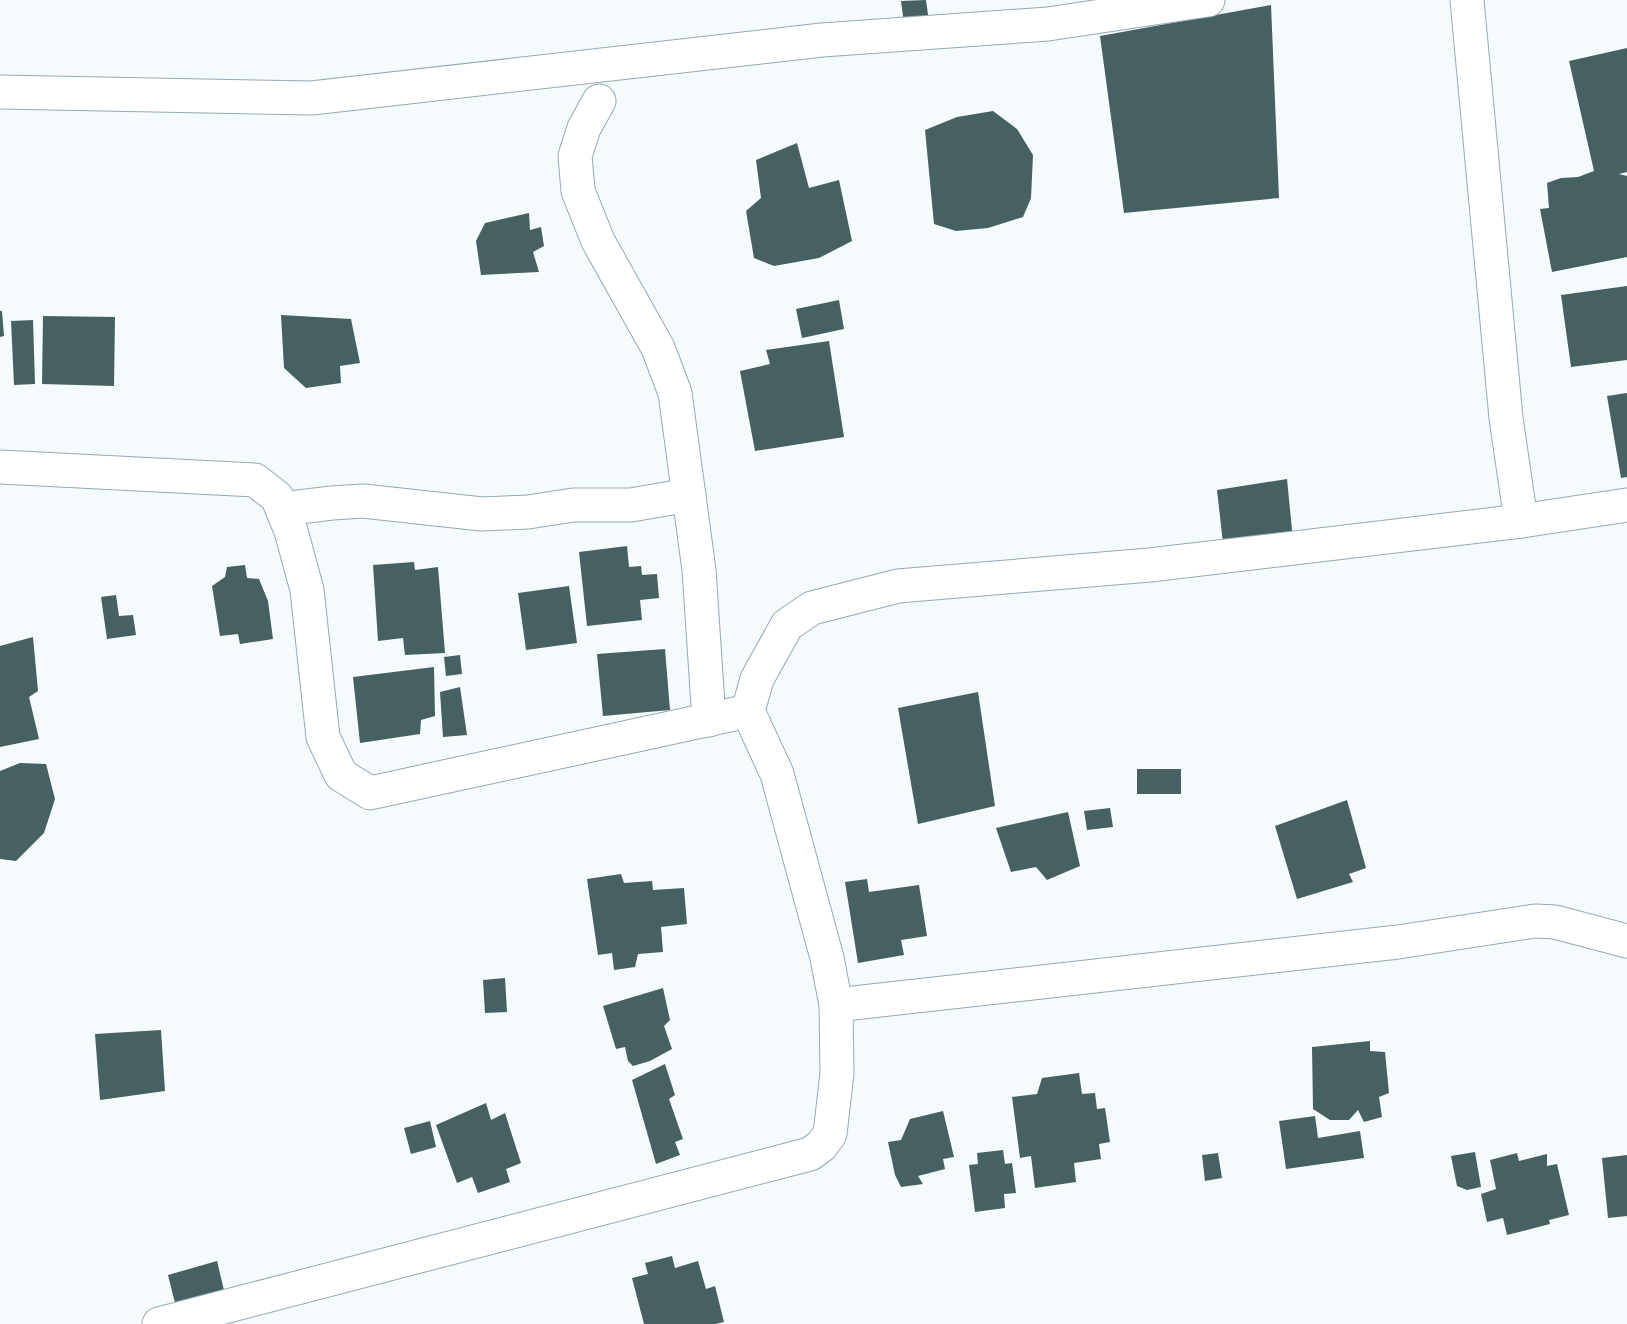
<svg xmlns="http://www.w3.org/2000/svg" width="1627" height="1324" font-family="'PT Sans Narrow',sans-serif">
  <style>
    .building { fill: #476062 }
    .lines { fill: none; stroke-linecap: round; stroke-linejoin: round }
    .street-casing { stroke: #94a9b6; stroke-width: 35 }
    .street { stroke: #fff; stroke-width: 33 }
  </style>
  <rect width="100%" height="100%" fill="#f5fafc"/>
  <g class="building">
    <polygon points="926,0 929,22 904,24 901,1"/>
    <polygon points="1271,5 1279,198 1124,213 1100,36"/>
    <polygon points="1627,48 1627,172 1619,174 1627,176 1627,257 1552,272 1540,209 1549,208 1547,183 1561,178 1578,177 1594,171 1569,61"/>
    <polygon points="993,111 1017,129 1033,155 1031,198 1023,217 988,228 956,231 934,224 925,130 957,117"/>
    <polygon points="797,143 809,188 839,180 852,241 819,258 774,266 754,258 746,211 761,198 756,160"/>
    <polygon points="529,213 530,230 541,227 544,246 533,252 539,272 481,275 476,241 485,223"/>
    <polygon points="1627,286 1627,360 1571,367 1561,295"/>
    <polygon points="839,300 844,329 802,338 796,309"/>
    <polygon points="0,311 2,311 4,336 0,337"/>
    <polygon points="281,315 351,319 360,363 340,366 341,383 306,388 284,368"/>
    <polygon points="43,316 115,317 114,386 42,384"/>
    <polygon points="33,320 35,384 14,385 11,321"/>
    <polygon points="829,341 844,437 755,451 740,371 770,364 766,350"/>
    <polygon points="1627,393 1627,477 1621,478 1607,396"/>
    <polygon points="1287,479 1293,540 1223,543 1217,490"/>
    <polygon points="627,546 629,567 641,566 642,575 657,574 659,598 640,600 642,620 587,626 579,552"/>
    <polygon points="414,562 415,570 438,567 445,653 405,655 403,638 378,641 373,565"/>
    <polygon points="245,565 247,578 259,579 268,601 273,639 240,644 238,634 220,636 212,586 225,577 227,567"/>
    <polygon points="569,586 577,643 526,650 518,593"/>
    <polygon points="116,595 119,616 133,615 136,635 107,639 101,597"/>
    <polygon points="33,637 38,691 29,697 39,739 0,747 0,646"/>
    <polygon points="665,649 670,710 603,716 597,654"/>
    <polygon points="460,655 462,674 446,676 444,657"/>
    <polygon points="434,667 435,716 421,720 420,734 360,743 353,677"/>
    <polygon points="460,687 467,735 443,737 440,692"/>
    <polygon points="978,692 995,806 918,824 898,708"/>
    <polygon points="20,763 46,764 55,799 44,833 16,861 0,859 0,771"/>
    <rect x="1137" y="769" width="44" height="25"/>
    <polygon points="1347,800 1366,868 1349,874 1353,882 1297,899 1275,826"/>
    <polygon points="1110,808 1113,827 1087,830 1084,811"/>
    <polygon points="1068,812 1080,866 1047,880 1036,867 1011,872 996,828"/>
    <polygon points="621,874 624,883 652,881 653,890 684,888 687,924 661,927 663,952 638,954 635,967 614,970 612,953 598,955 587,879"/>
    <polygon points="867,879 869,892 919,885 927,936 901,940 904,955 858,963 845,882"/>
    <polygon points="505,978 507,1012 485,1013 483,980"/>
    <polygon points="663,988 670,1020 664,1026 672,1049 650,1061 633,1066 628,1061 625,1047 616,1049 603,1006"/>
    <polygon points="161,1030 165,1091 100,1100 95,1034"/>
    <polygon points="1370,1041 1370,1051 1385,1052 1389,1093 1379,1097 1382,1117 1364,1122 1358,1110 1349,1120 1330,1120 1313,1109 1312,1047"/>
    <polygon points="665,1064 675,1095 669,1099 683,1139 675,1142 680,1155 656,1164 632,1080"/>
    <polygon points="1079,1073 1082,1094 1095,1093 1097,1109 1105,1108 1110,1142 1099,1144 1101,1159 1074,1163 1076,1182 1035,1188 1031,1156 1020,1158 1012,1097 1037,1094 1042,1078"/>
    <polygon points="486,1103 491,1120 505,1113 521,1163 506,1169 510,1182 478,1193 472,1177 457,1183 436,1125"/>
    <polygon points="943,1111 954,1157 943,1159 945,1169 918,1176 923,1184 901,1187 895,1175 888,1142 901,1140 910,1119"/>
    <polygon points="1315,1116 1318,1138 1360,1131 1364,1158 1286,1169 1279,1121"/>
    <polygon points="430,1121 436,1147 411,1154 404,1128"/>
    <polygon points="1003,1150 1005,1164 1012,1163 1016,1193 1004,1194 1005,1208 975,1212 969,1165 978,1164 977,1153"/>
    <polygon points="1475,1152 1481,1187 1467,1190 1457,1186 1451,1156"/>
    <polygon points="1218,1153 1222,1178 1205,1181 1202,1155"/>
    <polygon points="1517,1153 1519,1161 1547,1154 1547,1166 1557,1164 1569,1215 1549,1220 1550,1224 1507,1235 1503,1218 1487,1222 1481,1194 1496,1189 1490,1160"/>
    <polygon points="1627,1155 1627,1216 1608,1218 1602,1158"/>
    <polygon points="672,1256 675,1268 698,1261 706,1289 715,1286 724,1322 715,1324 644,1324 632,1278 648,1274 645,1263"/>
    <polygon points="217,1261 227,1303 178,1315 168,1275"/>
  </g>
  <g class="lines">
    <defs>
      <g id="street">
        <polyline points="1467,0 1506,418 1521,521"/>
        <polyline points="0,92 312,98 822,40 1048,24 1208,0"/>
        <polyline points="599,101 584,128 575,156 578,191 598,241 658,348 675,393 699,570 709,720"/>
        <polyline points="0,467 255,480 277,497 291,531 307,590 323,737 341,775 370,793 748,711"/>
        <polyline points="282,509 332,503 363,501 482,514 528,512 573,505 631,505 689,495"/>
        <polyline points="836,1005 1398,942 1535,921 1555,922 1627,941"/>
        <polyline points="159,1324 810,1154 821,1146 830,1134 837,1073 836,1005 827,958 777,774 748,711 757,679 787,625 812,608 898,586 1150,565 1521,521 1627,505"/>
      </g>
    </defs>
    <use href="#street" class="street-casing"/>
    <use href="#street" class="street"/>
  </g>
</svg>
